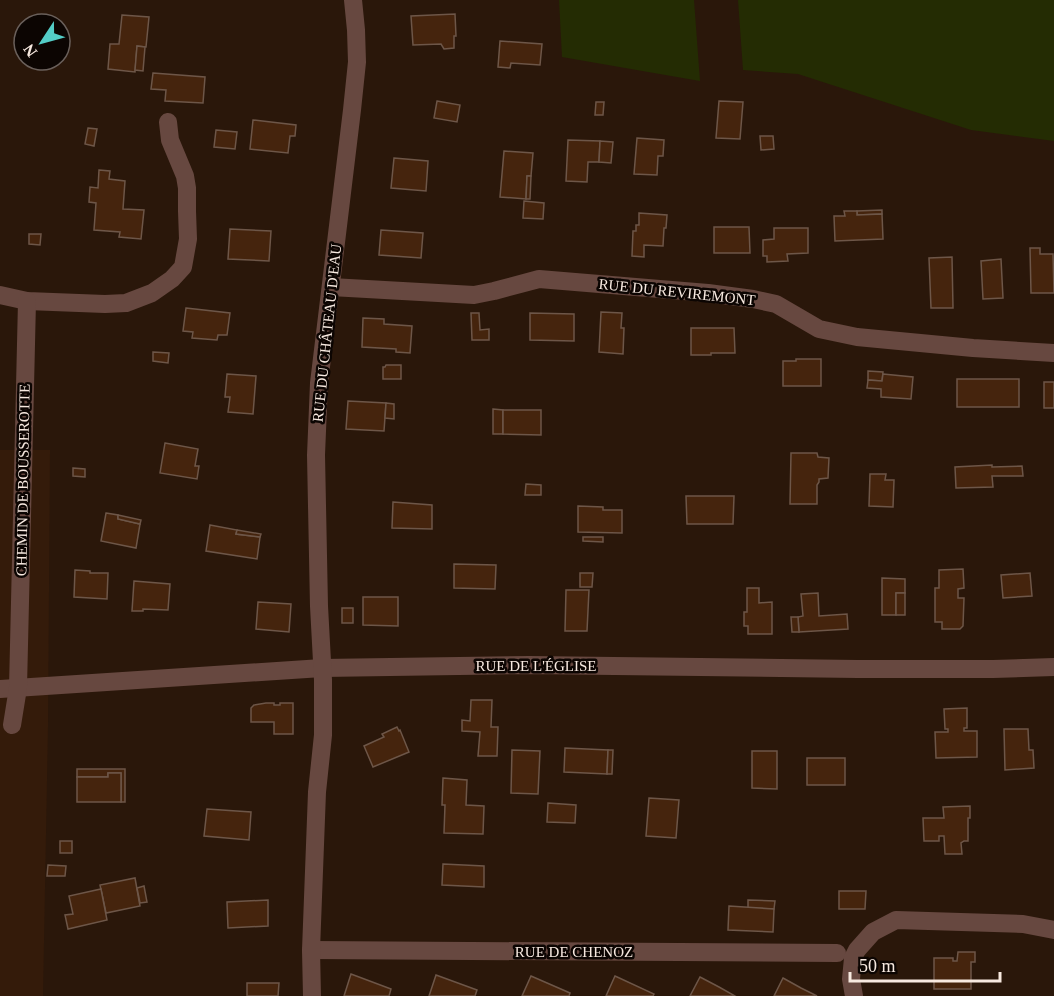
<svg xmlns="http://www.w3.org/2000/svg" width="1054" height="996" font-family="'Times New Roman',serif">
  <style>
    .built { fill: #341b0a }
    .green { fill: #242c03 }
    .building { fill: #45240d; stroke: #6d5648; stroke-width: 1.5 }
    .lines { fill: none; stroke-linecap: round; stroke-linejoin: round }
    .minor { stroke: #674840; stroke-width: 18 }
    .labels { text-anchor: middle; stroke-width: 5; stroke-linejoin: round; paint-order: stroke }
    .street-label { font-size: 15px; fill: #f7e9e0; stroke: #0c0502 }
  </style>
  <rect width="100%" height="100%" fill="#2a170a"/>
  <polygon class="built" points="0,450 50,450 48,726 43,996 0,996"/>
  <g class="green">
    <polygon points="559,0 694,0 700,81 562,57"/>
    <polygon points="738,0 1054,0 1054,141 971,130 798,74 743,70"/>
  </g>
  <g class="building">
    <polygon points="455,14 456,36 454,36 454,48 444,49 441,44 413,45 411,16"/>
    <polygon points="122,15 149,17 146,47 137,46 135,72 108,69 110,44 119,44"/>
    <polygon points="500,41 542,44 540,65 511,63 510,68 498,67"/>
    <polygon points="137,46 145,47 143,71 135,70"/>
    <polygon points="153,73 205,77 203,103 165,101 166,90 151,89"/>
    <polygon points="437,101 460,105 457,122 434,118"/>
    <polygon points="719,101 743,102 740,139 716,138"/>
    <polygon points="596,102 604,102 603,115 595,115"/>
    <polygon points="253,120 296,125 295,136 290,136 288,153 250,149"/>
    <polygon points="88,128 97,129 94,146 85,144"/>
    <polygon points="216,130 237,132 235,149 214,147"/>
    <polygon points="760,136 773,136 774,149 761,150"/>
    <polygon points="637,138 664,140 663,156 658,156 657,175 634,174"/>
    <polygon points="568,140 600,141 599,162 588,162 587,182 566,181"/>
    <polygon points="600,141 613,142 611,163 599,162"/>
    <polygon points="504,151 533,153 531,176 527,176 526,199 500,197"/>
    <polygon points="394,158 428,161 426,191 391,188"/>
    <polygon points="99,170 110,171 109,179 125,181 123,209 144,210 141,239 119,237 120,232 94,230 96,203 89,202 90,187 98,188"/>
    <polygon points="527,176 531,176 530,199 526,199"/>
    <polygon points="524,201 544,203 543,219 523,218"/>
    <polygon points="882,210 882,214 857,215 857,211"/>
    <polygon points="844,211 857,211 857,215 882,214 883,239 835,241 834,216 845,216"/>
    <polygon points="639,213 667,215 666,228 664,228 663,246 644,245 644,257 632,256 633,231 636,231 636,225 639,225"/>
    <polygon points="714,227 749,227 750,253 714,253"/>
    <polygon points="774,228 808,228 808,253 787,254 788,261 767,262 767,256 763,256 763,240 774,239"/>
    <polygon points="230,229 271,231 269,261 228,259"/>
    <polygon points="381,230 423,233 421,258 379,255"/>
    <polygon points="29,234 41,234 40,245 29,244"/>
    <polygon points="1030,248 1040,248 1040,254 1053,254 1054,293 1031,293"/>
    <polygon points="952,257 953,308 931,308 929,258"/>
    <polygon points="1001,259 1003,298 983,299 981,261"/>
    <polygon points="186,308 230,313 227,335 218,335 217,340 192,338 193,332 183,331"/>
    <polygon points="601,312 622,313 621,328 624,328 623,354 599,352"/>
    <polygon points="471,313 479,313 480,330 489,329 489,340 472,340"/>
    <polygon points="530,313 574,314 574,341 530,340"/>
    <polygon points="363,318 384,319 384,324 412,326 410,353 396,352 396,349 362,347"/>
    <polygon points="691,328 734,328 735,353 711,353 711,355 691,355"/>
    <polygon points="153,352 169,353 168,363 153,361"/>
    <polygon points="796,359 821,359 821,386 783,386 783,361 796,361"/>
    <polygon points="386,365 401,365 401,379 383,379 383,367 385,367"/>
    <polygon points="868,371 883,372 882,381 868,380"/>
    <polygon points="227,374 256,376 253,414 228,412 230,397 225,397"/>
    <polygon points="883,374 913,377 911,399 881,397 881,389 867,388 868,380 882,381"/>
    <rect x="957" y="379" width="62" height="28"/>
    <rect x="1044" y="382" width="10" height="26"/>
    <polygon points="348,401 386,403 384,431 346,429"/>
    <polygon points="386,403 394,404 394,419 385,418"/>
    <polygon points="493,409 503,410 503,434 493,434"/>
    <polygon points="503,410 541,410 541,435 503,434"/>
    <polygon points="165,443 198,449 195,466 199,466 197,479 160,473"/>
    <polygon points="791,453 817,453 818,457 829,458 828,478 819,479 819,482 817,485 817,504 790,504"/>
    <polygon points="992,465 992,467 1022,466 1023,476 992,476 993,487 956,488 955,467"/>
    <polygon points="73,468 85,469 85,477 73,476"/>
    <polygon points="870,474 886,474 885,480 894,480 893,507 869,506"/>
    <polygon points="526,484 541,485 541,495 525,495"/>
    <polygon points="686,496 734,496 733,524 687,524"/>
    <polygon points="393,502 432,505 432,529 392,528"/>
    <polygon points="578,506 603,507 603,510 622,510 622,533 578,532"/>
    <polygon points="106,513 118,515 118,519 140,524 136,548 101,541"/>
    <polygon points="118,515 141,520 140,524 118,519"/>
    <polygon points="210,525 237,530 236,534 260,537 257,559 206,551"/>
    <polygon points="237,530 261,534 260,537 236,534"/>
    <polygon points="583,537 603,537 603,542 583,541"/>
    <polygon points="454,564 496,565 495,589 454,588"/>
    <polygon points="963,569 964,588 958,589 958,598 964,598 963,626 960,629 942,629 942,622 935,622 935,588 939,588 939,570"/>
    <polygon points="75,570 90,571 90,573 108,573 107,599 74,597"/>
    <polygon points="580,573 593,573 592,587 580,587"/>
    <polygon points="1030,573 1032,596 1003,598 1001,575"/>
    <polygon points="882,578 905,579 905,593 896,593 896,615 882,615"/>
    <polygon points="134,581 170,584 168,610 143,609 143,611 132,611"/>
    <polygon points="747,588 759,588 759,603 772,602 772,634 748,634 748,626 744,626 744,612 747,612"/>
    <polygon points="566,590 589,590 587,631 565,631"/>
    <polygon points="818,593 819,616 847,614 848,629 799,632 798,617 803,616 801,594"/>
    <rect x="896" y="593" width="9" height="22"/>
    <polygon points="363,597 398,597 398,626 363,625"/>
    <polygon points="258,602 291,604 289,632 256,629"/>
    <rect x="342" y="608" width="11" height="15"/>
    <polygon points="791,617 798,617 799,632 792,632"/>
    <polygon points="471,700 492,700 491,727 498,727 497,756 478,756 480,732 462,731 462,720 470,721"/>
    <polygon points="266,703 274,703 274,705 280,705 280,703 293,703 293,734 274,734 274,722 251,722 251,708 254,705"/>
    <polygon points="967,708 967,728 964,728 964,731 977,731 977,757 936,758 935,732 948,732 948,729 945,729 944,709"/>
    <polygon points="397,727 399,731 400,730 409,752 373,767 364,746 384,737 382,734"/>
    <polygon points="1004,729 1028,729 1029,750 1033,750 1034,768 1005,770"/>
    <polygon points="565,748 608,750 607,774 564,772"/>
    <polygon points="512,750 540,751 538,794 511,793"/>
    <polygon points="608,750 613,750 612,774 607,774"/>
    <polygon points="752,751 777,751 777,789 752,788"/>
    <rect x="807" y="758" width="38" height="27"/>
    <polygon points="77,769 125,769 125,802 121,802 121,773 108,773 108,777 77,777"/>
    <polygon points="108,773 121,773 121,802 77,802 77,777 108,777"/>
    <polygon points="443,778 467,780 466,805 484,806 483,834 444,833 445,805 442,805"/>
    <polygon points="649,798 679,800 676,838 646,836"/>
    <polygon points="548,803 576,805 575,823 547,822"/>
    <polygon points="970,806 970,818 968,818 968,841 964,841 961,843 962,854 945,854 944,836 939,836 939,841 924,841 923,818 944,818 943,807"/>
    <polygon points="207,809 251,812 249,840 204,836"/>
    <rect x="60" y="841" width="12" height="12"/>
    <polygon points="443,864 484,866 484,887 442,885"/>
    <polygon points="48,865 66,866 65,876 47,876"/>
    <polygon points="135,878 140,906 106,913 100,885"/>
    <polygon points="144,886 147,902 140,903 137,888"/>
    <polygon points="101,889 107,920 68,929 65,915 73,914 69,896"/>
    <polygon points="839,891 866,891 865,909 839,909"/>
    <polygon points="268,900 268,926 228,928 227,902"/>
    <polygon points="748,900 775,901 774,909 748,908"/>
    <polygon points="729,906 774,909 773,932 728,930"/>
    <polygon points="958,952 975,952 975,962 971,962 971,989 934,989 934,958 953,958 953,961 957,961"/>
    <polygon points="351,974 391,989 389,996 344,996"/>
    <polygon points="436,975 477,990 475,996 429,996"/>
    <polygon points="531,976 570,993 569,996 522,996"/>
    <polygon points="615,976 654,994 653,996 606,996"/>
    <polygon points="700,977 719,987 735,996 690,996"/>
    <polygon points="783,978 801,988 817,996 774,996"/>
    <polygon points="247,983 279,983 278,996 247,996"/>
  </g>
  <g class="lines">
    <g class="minor">
      <polyline points="331,287 474,295 494,291 539,279 708,293 753,299 776,304 819,329 857,337 973,348 1054,353"/>
      <polyline points="0,295 27,301 105,304 126,303 152,293 172,279 183,267 188,239 187,211 187,188 185,176 170,140 168,122"/>
      <polyline points="0,689 322,668 529,665 858,669 993,669 1054,667"/>
      <polyline points="12,725 18,688 27,301"/>
      <polyline points="311,950 837,953"/>
      <polyline points="312,996 311,950 317,792 323,735 323,680 319,606 316,455 319,383 352,110 357,62 356,30 353,0"/>
      <polyline points="854,996 851,979 853,958 857,950 873,932 896,920 1023,924 1054,930"/>
    </g>
  </g>
  <g class="labels">
    <g class="street-label">
      <text transform="translate(677 292) rotate(6)" y="5">RUE DU REVIREMONT</text>
      <text transform="translate(327 333) rotate(-84)" y="5">RUE DU CHÂTEAU D'EAU</text>
      <text transform="translate(23 480) rotate(-89)" y="5">CHEMIN DE BOUSSEROTTE</text>
      <text x="536" y="671">RUE DE L'ÉGLISE</text>
      <text x="574" y="957">RUE DE CHENOZ</text>
    </g>
  </g>
  <g transform="translate(42 42) rotate(234)"><circle r="28" fill="#0c0502" stroke="#6a605b" stroke-width="1.5"/>
  <path d="M0-4.5L10 22L0 15L-10 22Z" fill="#54cdc7"/>
  <text y="-9" font-size="16" font-weight="bold" text-anchor="middle" fill="#f7e9e0">N</text>
  </g>
  <path d="M850 972v9h150v-9" fill="none" stroke="#f7e9e0" stroke-width="3"/>
  <text x="859" y="972" font-size="18" fill="#f7e9e0" stroke="#0c0502" stroke-width="4.5" paint-order="stroke">50 m</text>
</svg>
